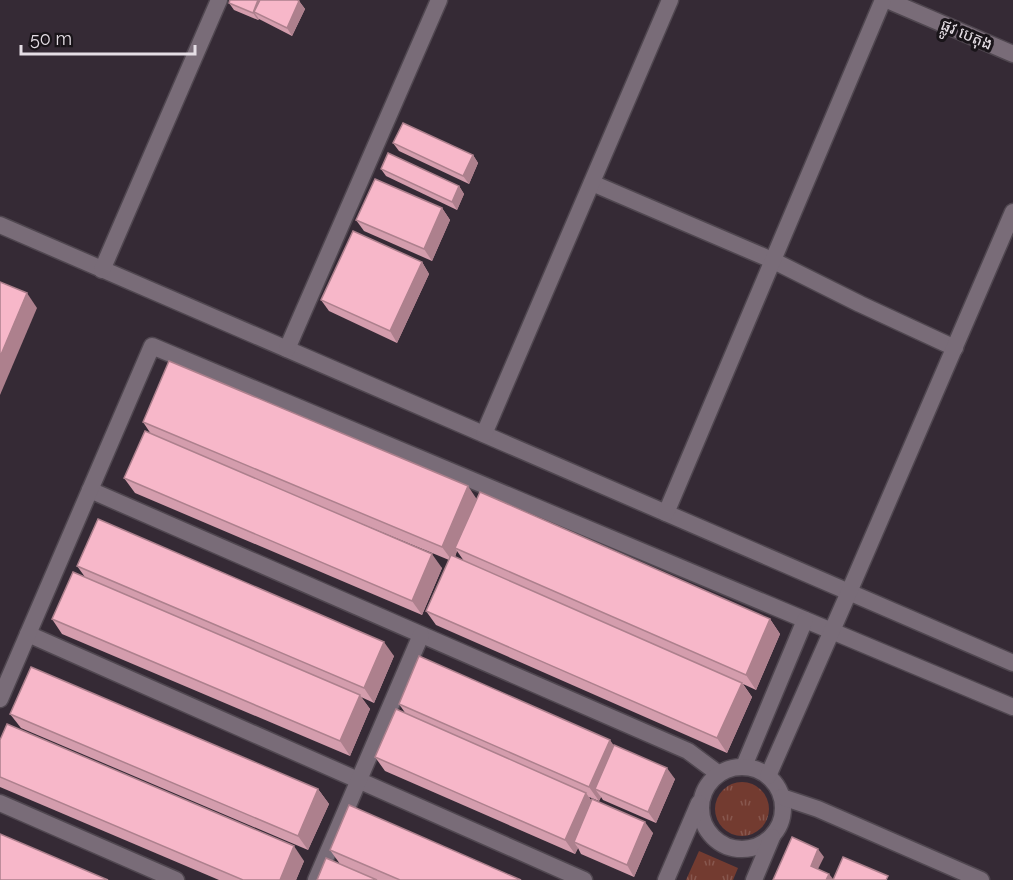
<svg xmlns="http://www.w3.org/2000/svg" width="1013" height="880" font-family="Raleway,'Noto Sans Khmer',sans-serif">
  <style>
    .grass { fill: url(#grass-tufts) }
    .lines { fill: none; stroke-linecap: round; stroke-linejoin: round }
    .minor-casing { stroke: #504750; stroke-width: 19 }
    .minor { stroke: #796c78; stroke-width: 16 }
    .wall { fill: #d49dad; fill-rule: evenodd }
    .shaded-wall { fill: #ad808d }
    .building { fill: #f7b7c9; stroke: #ad808d; stroke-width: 1.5 }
    .labels { text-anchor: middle; stroke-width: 6; stroke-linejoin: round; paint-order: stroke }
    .street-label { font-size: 16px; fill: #e5dee5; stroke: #191419 }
  </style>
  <defs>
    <pattern id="grass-tufts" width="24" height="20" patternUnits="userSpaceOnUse" patternTransform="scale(1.5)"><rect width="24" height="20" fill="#733b30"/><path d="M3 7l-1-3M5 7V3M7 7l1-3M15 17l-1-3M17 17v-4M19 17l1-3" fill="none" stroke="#87574e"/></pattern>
  </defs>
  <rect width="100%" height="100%" fill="#352a35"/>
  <g class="grass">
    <circle cx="742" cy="809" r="27"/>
    <polygon points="699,851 738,868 733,880 686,880"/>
  </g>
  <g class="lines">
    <defs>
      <g id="minor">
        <polyline points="887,0 1013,54"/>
        <polyline points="592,183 772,260 860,304 955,348"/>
        <polyline points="0,225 1013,663"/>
        <polyline points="102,270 219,0"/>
        <polyline points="287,349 439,0"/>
        <polyline points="484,434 670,0"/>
        <polyline points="90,490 688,751 719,774"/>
        <polyline points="666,513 883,0"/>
        <polyline points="28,634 584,880"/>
        <polyline points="0,699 152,346 1013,707"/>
        <polyline points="744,766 805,620"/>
        <circle cx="742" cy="808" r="41"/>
        <polyline points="768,776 849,592 1013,212"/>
        <polyline points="782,797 818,809 981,880"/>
        <polyline points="0,803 176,880"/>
        <polyline points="316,880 421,635"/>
        <polyline points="666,880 699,803"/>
        <polyline points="754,880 772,837"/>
      </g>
    </defs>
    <use href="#minor" class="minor-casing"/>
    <use href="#minor" class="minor"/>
  </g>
  <g class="wall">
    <polygon points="299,1 305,9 292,36 259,19 258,20 234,10 229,3"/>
    <polygon points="393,143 473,155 478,163 469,184 399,151"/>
    <polygon points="381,169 459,186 464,194 457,210 386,176"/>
    <polygon points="442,208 450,220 432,261 364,231 356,220"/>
    <polygon points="422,262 429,274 397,343 329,311 321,300"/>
    <path d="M143,422l334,77 293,120 10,15 -24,56 -13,-6 9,13 -25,56 -291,-128 -10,-14 23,-51 -94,-39 87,47 -20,47 -287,-122 -11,-15 27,-44zM457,551l7,10 -9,-4z"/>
    <polygon points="77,566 394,656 374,703 361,697 370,709 350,756 62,634 52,619 85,577"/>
    <polygon points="399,704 614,746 675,779 656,823 603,800 601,797 599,801 589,797 591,800 653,833 634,877 581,854 578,848 575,854 385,771 375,757 406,714"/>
    <polygon points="10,714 318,789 329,804 308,850 21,728"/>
    <polygon points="0,777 304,861 296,880 219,880 0,787"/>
    <polygon points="330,850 521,880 317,880 340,864"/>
  </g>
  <g class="shaded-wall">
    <polygon points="258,0 267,0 254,12 259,19 258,20 253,13"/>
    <polygon points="299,1 305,9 292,36 287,28"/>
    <polygon points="473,155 478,163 469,184 463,176"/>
    <polygon points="459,186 464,194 457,210 452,202"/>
    <polygon points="442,208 450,220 432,261 424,249"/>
    <polygon points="422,262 429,274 397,343 390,331"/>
    <polygon points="27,293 37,308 0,395 0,357"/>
    <polygon points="468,486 478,501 455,548 457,551 453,562 442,547"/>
    <polygon points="432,554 442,568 422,615 412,601"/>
    <polygon points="770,619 780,634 756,690 746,675"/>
    <polygon points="384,642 394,656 374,703 364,688"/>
    <polygon points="742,683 752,697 727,753 717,738"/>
    <polygon points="360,695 370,709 350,756 340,741"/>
    <polygon points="610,740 620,754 595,789 601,797 599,801 589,787"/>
    <polygon points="667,768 675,779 656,823 648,812"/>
    <polygon points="318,789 329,804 308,850 298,836"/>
    <polygon points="586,793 596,807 574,842 578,848 575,854 565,840"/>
    <polygon points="645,822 653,833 634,877 627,865"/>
    <polygon points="294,846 304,861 296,880 280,880"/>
    <polygon points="818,849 824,857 816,873 811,866"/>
    <polygon points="829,874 834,880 826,880"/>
  </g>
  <g class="building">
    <polygon points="230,0 258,0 253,13 229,3"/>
    <polygon points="260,0 297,0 299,1 287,28 254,12"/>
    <polygon points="403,123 473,155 463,176 393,143"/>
    <polygon points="388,153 459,186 452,202 381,169"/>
    <polygon points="375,179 442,208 424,249 356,220"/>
    <polygon points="353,231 422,262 390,331 321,300"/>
    <polygon points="0,282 27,293 0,357"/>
    <polygon points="169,361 468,486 442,547 143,422"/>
    <polygon points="145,431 432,554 412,601 124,478"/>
    <polygon points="480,492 770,619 746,675 455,548"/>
    <polygon points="98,519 384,642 364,688 77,566"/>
    <polygon points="451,555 742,683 717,738 426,611"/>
    <polygon points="73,572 360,695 340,741 52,619"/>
    <polygon points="419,656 610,740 589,787 399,704"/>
    <polygon points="31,667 318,789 298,836 10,714"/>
    <polygon points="396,709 586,793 565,840 375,757"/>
    <polygon points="7,724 294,846 280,880 243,880 0,777 0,740"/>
    <polygon points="614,745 667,768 648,812 595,789"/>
    <polygon points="592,799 645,822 627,865 574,842"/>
    <polygon points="349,805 521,880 400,880 330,850"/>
    <polygon points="0,834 108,880 0,880"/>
    <polygon points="792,837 818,849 811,866 829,874 826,880 773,880"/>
    <polygon points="843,857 888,876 886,880 833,880"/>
    <polygon points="326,858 377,880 317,880"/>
  </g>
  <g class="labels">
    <g class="street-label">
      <text transform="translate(967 34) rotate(23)" y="6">ផ្លូវ បេតុង</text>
    </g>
  </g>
  <path d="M21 45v9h174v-9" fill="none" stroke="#e5dee5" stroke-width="3"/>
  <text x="30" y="45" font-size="18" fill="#e5dee5" stroke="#191419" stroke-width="4.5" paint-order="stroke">50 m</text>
</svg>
